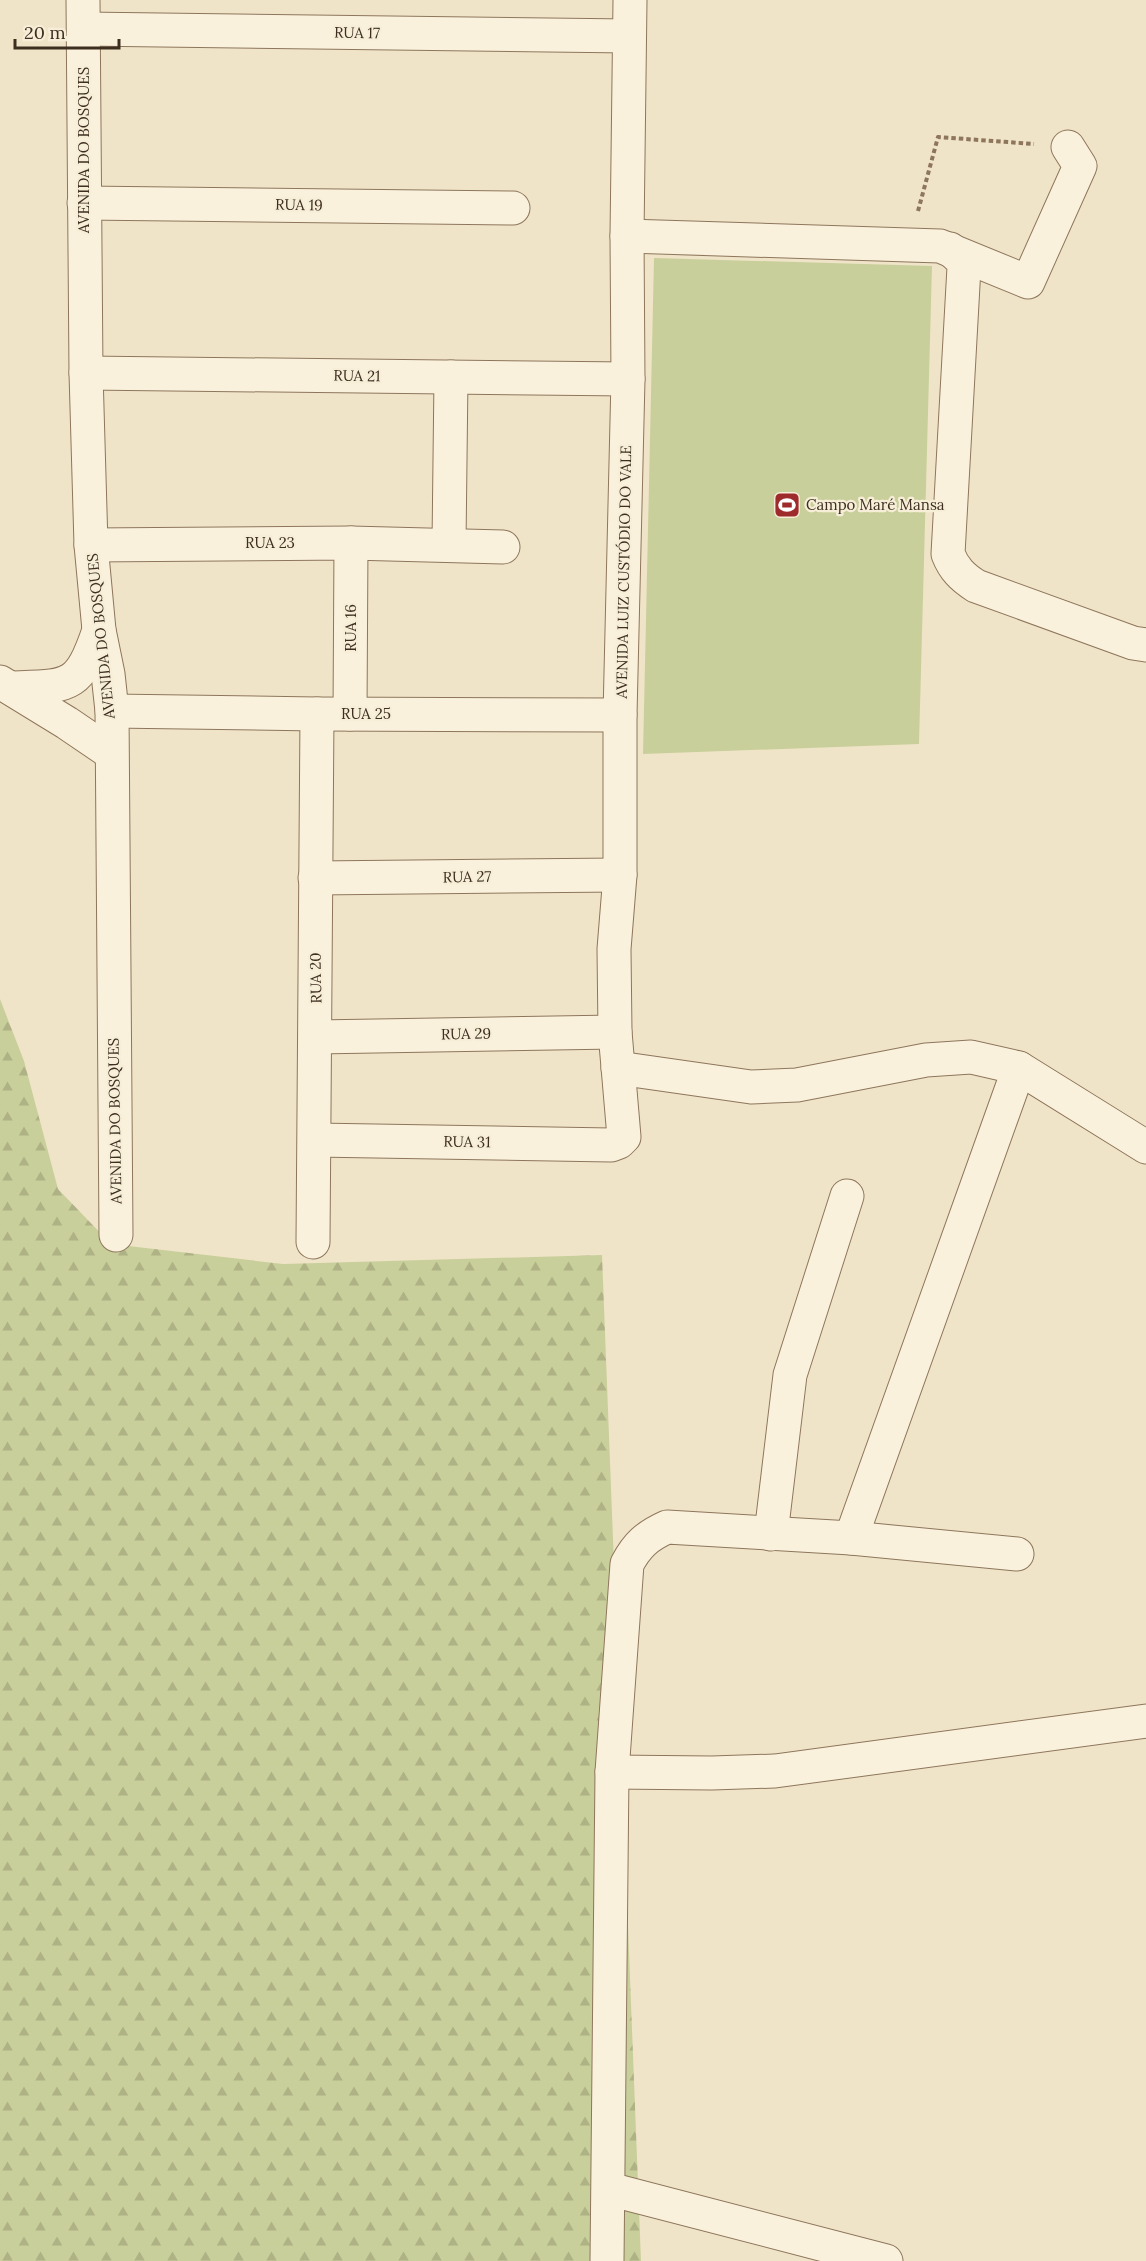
<svg xmlns="http://www.w3.org/2000/svg" width="1146" height="2261" font-family="Lora,serif">
  <style>
    .forest { fill: url(#forest-firs) }
    .garden { fill: #c9cf9b }
    .lines { fill: none; stroke-linecap: round; stroke-linejoin: round }
    .minor-casing { stroke: #8d765c; stroke-width: 35 }
    .path { stroke: #8d765c; stroke-width: 4; stroke-dasharray: 4.5 3; stroke-linecap: butt }
    .minor { stroke: #faf1dc; stroke-width: 33 }
    .labels { text-anchor: middle; stroke-width: 4.5; stroke-linejoin: round; paint-order: stroke }
    .street-label { font-size: 15px; fill: #3d2e20; stroke: #f7eed8 }
    .poi-label { font-size: 15px; fill: #3d2e20; stroke: #f7eed8; text-anchor: start }
  </style>
  <defs>
    <pattern id="forest-firs" width="22" height="20" patternUnits="userSpaceOnUse" patternTransform="scale(1.5)"><rect width="22" height="20" fill="#c9cf9b"/><path d="M5 1l3.5 6h-7zM16 11l3.5 6h-7z" fill="#aeb285"/></pattern>
  </defs>
  <rect width="100%" height="100%" fill="#f0e4c8"/>
  <polygon class="forest" points="0,999 24,1061 58,1189 111,1244 283,1264 602,1255 641,2261 0,2261"/>
  <polygon class="garden" points="654,258 932,266 919,744 643,754"/>
  <g class="lines">
    <defs>
      <g id="minor">
        <polyline points="83,0 86,373 91,545 99,630 108,674 112,711 116,1235"/>
        <polyline points="84,29 629,36"/>
        <polyline points="84,203 513,208"/>
        <polyline points="627,236 940,246 1028,282 1080,166 1068,147"/>
        <path d="M950,249l12,11 2,7 -16,287c6,15 14,23 28,32l157,57 13,2"/>
        <polyline points="86,373 628,379"/>
        <polyline points="449,544 451,377"/>
        <polyline points="91,545 351,543 503,547"/>
        <polyline points="0,682 67,723 111,753"/>
        <path d="M11,688c59,-2 68,1 88,-58"/>
        <polyline points="112,711 317,714 620,715"/>
        <polyline points="350,714 351,543"/>
        <polyline points="315,878 620,875"/>
        <polyline points="316,1037 615,1032"/>
        <polyline points="618,1068 751,1087 797,1085 926,1060 971,1057 1019,1068 1146,1147"/>
        <polyline points="315,1140 611,1145 619,1142 624,1137 615,1032 614,949 620,875 620,715 628,379 627,236 630,0"/>
        <path d="M313,1242c3,-176 1,-352 4,-528"/>
        <polyline points="771,1534 790,1375 847,1196"/>
        <polyline points="851,1538 1019,1068"/>
        <polyline points="612,1772 712,1773 775,1771 1146,1721"/>
        <polyline points="609,2189 886,2261"/>
        <path d="M607,2261l5,-489 15,-208c10,-19 20,-28 40,-37l184,11 166,16"/>
      </g>
    </defs>
    <use href="#minor" class="minor-casing"/>
    <polyline class="path" points="918,211 938,137 1034,144"/>
    <use href="#minor" class="minor"/>
  </g>
  <defs>
    <symbol id="stadium-square" viewBox="-11 -11 22 22"><rect x="-9" y="-9" width="18" height="18" rx="4" fill="#9e2a2b" stroke="#f7eed8"/><path d="M0-5a6.5 5 0 1 0 0 10a6.5 5 0 1 0 0-10ZM-3.5-1.8h7v3.6h-7Z" fill="#fff"/></symbol>
  </defs>
  <g fill-rule="evenodd">
    <use href="#stadium-square" x="772" y="490" width="30" height="30"/>
  </g>
  <g class="labels">
    <g class="street-label">
      <text transform="translate(357 33) rotate(1)" y="5">RUA 17</text>
      <text transform="translate(84 150) rotate(-90)" y="5">AVENIDA DO BOSQUES</text>
      <text transform="translate(299 205) rotate(1)" y="5">RUA 19</text>
      <text transform="translate(357 376) rotate(1)" y="5">RUA 21</text>
      <text x="270" y="548">RUA 23</text>
      <text transform="translate(624 572) rotate(-89)" y="5">AVENIDA LUIZ CUSTÓDIO DO VALE</text>
      <text transform="translate(351 628) rotate(-90)" y="5">RUA 16</text>
      <text transform="translate(101 636) rotate(-96)" y="5">AVENIDA DO BOSQUES</text>
      <text x="366" y="719">RUA 25</text>
      <text transform="translate(467 877) rotate(-1)" y="5">RUA 27</text>
      <text transform="translate(316 978) rotate(-91)" y="5">RUA 20</text>
      <text transform="translate(466 1034) rotate(-1)" y="5">RUA 29</text>
      <text transform="translate(115 1121) rotate(-91)" y="5">AVENIDA DO BOSQUES</text>
      <text transform="translate(467 1142) rotate(1)" y="5">RUA 31</text>
    </g>
    <g class="poi-label">
      <text x="806" y="510">Campo Maré Mansa</text>
    </g>
  </g>
  <path d="M15 39v9h104v-9" fill="none" stroke="#3d2e20" stroke-width="3"/>
  <text x="24" y="39" font-size="18" fill="#3d2e20" stroke="#f7eed8" stroke-width="4.5" paint-order="stroke">20 m</text>
</svg>
